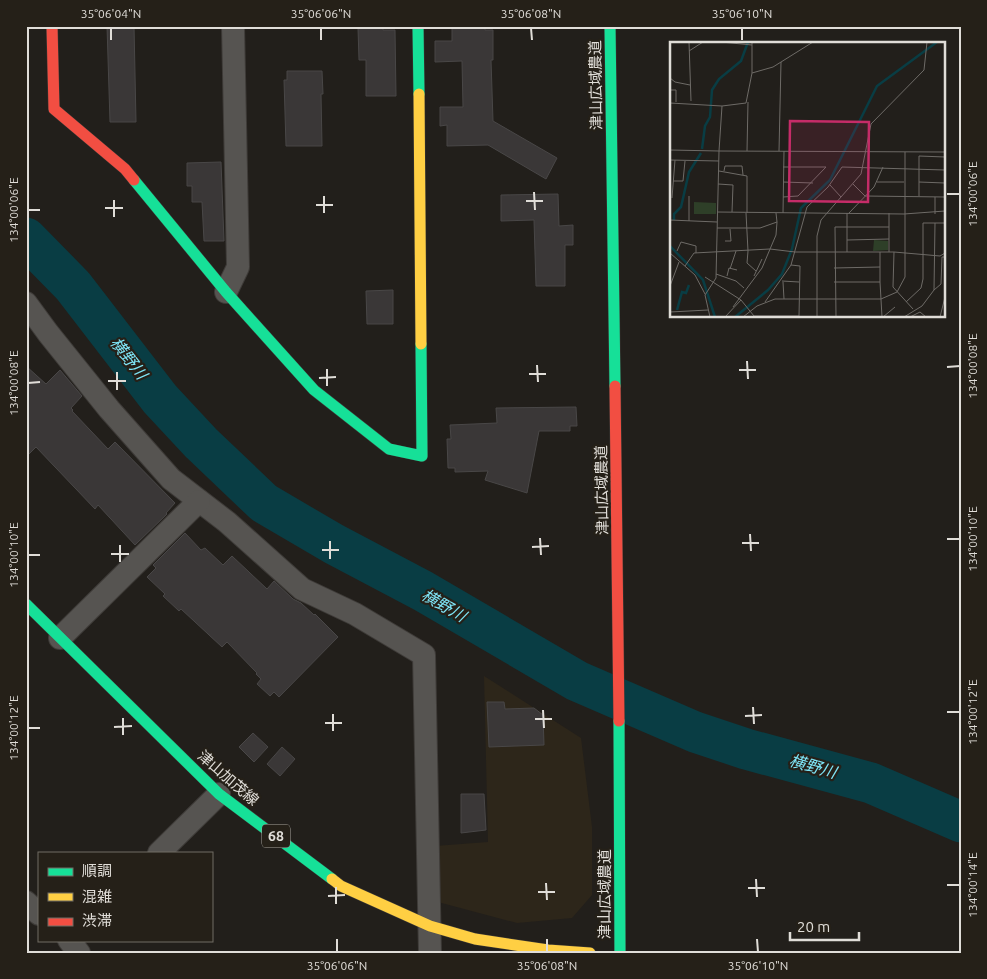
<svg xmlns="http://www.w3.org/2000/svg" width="987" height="979" font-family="Ubuntu,'Noto Sans JP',sans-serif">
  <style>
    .built { fill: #2d261a }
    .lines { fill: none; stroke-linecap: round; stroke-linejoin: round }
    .river { stroke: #093d44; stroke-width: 41 }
    .building { fill: #3a3737; stroke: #494747 }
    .street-casing { stroke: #3e3b38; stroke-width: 24 }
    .fast-casing { stroke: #3e3b38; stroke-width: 12 }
    .slow-casing { stroke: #3e3b38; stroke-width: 12 }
    .jam-casing { stroke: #3e3b38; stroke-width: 12 }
    .street { stroke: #565451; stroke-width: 22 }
    .fast { stroke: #16e098; stroke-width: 11 }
    .slow { stroke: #ffcf43; stroke-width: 11 }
    .jam { stroke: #f24e42; stroke-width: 11 }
    .ticks { fill: none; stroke: #e0ddd8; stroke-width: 2 }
    .labels { text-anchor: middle; stroke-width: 4.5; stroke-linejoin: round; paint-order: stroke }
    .shield { fill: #252018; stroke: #a8a49e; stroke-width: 1 }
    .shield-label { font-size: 14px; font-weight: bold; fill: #e0ddd8 }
    .street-label { font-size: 15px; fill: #e0ddd8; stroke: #252018 }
    .water-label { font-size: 16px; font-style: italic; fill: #7fe7f9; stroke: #252018 }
    .inset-river { fill: none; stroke: #093d44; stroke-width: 2.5 }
    .inset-road { fill: none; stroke: #6e6b67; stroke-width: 1 }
    .view { fill: #c52c68; fill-opacity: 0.15; stroke: #c52c68; stroke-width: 2.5 }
    .inset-edge { fill: none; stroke: #e0ddd8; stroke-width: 2.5 }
    .neatline { fill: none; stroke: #e0ddd8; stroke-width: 2 }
    .ticks-label { font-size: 12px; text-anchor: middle; fill: #e0ddd8 }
  </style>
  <rect width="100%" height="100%" fill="#221f1b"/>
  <polygon class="built" points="484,676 581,738 592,827 592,895 572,918 517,923 438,902 435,846 488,842"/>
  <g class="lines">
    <polyline class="river" points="26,238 73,286 160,399 201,443 264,503 334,544 423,591 577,681 695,732 746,749 871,783 961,822"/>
  </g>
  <g class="building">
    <polygon points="107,26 134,26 136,122 110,122"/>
    <polygon points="383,27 383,30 395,30 396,96 366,96 366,60 359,60 358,28"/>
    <polygon points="452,28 485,28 485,30 493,30 493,60 491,60 493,121 557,158 546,179 488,145 447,146 447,125 440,126 440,107 463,107 462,61 435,62 435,41 452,41"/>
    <polygon points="287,71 322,71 323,94 321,94 322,146 286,146 284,80 287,80"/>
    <polygon points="221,162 224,241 204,241 202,202 192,202 192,186 187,186 187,163"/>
    <polygon points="558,194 559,226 573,225 573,245 565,245 565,286 536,286 534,220 501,221 501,195"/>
    <polygon points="393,290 393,324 367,324 366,291"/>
    <polygon points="26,366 46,384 60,370 82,396 71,408 73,410 72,411 108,449 115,442 175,503 166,513 167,514 135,545 98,505 95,509 36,447 26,457"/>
    <polygon points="576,407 577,426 570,426 570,431 539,431 527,493 485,480 488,471 455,472 455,468 448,468 447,439 451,439 450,425 497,423 496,408"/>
    <polygon points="185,533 201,550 205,548 223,565 232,556 267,589 274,581 293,599 301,603 314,615 315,614 338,637 279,697 274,692 270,696 257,684 261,679 256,674 257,673 227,642 222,647 181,609 179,611 163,596 165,594 147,577 156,568 153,565"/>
    <polygon points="487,702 504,702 505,709 534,708 543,715 544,745 489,747"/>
    <polygon points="253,733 268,747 254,762 239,747"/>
    <polygon points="282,747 295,759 280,776 267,764"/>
    <polygon points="461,794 484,794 486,830 461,833"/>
  </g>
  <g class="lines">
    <defs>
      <g id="street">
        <polyline points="226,292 238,267 233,26"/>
        <polyline points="26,303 48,333 109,409 171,479 227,522 302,589 355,614 424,655 430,953"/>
        <polyline points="60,638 199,501"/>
        <polyline points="159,853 219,794"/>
        <polyline points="26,902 39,914"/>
        <polyline points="69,940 79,953"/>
      </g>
      <g id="fast">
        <polyline points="418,26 419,94"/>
        <polyline points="610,26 615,386"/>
        <polyline points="134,180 226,292 314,390 389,449 422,456 421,344"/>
        <polyline points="26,604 219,794 332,879"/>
        <polyline points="619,721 620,953"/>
      </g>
      <g id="slow">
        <polyline points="419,94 421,344"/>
        <polyline points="332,879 341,886 430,926 475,939 548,950 590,953"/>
      </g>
      <g id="jam">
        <polyline points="52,26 54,109 125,169 134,180"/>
        <polyline points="615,386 619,721"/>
      </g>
    </defs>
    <use href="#street" class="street-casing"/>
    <use href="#fast" class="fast-casing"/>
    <use href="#slow" class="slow-casing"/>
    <use href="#jam" class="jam-casing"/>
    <use href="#street" class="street"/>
    <use href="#fast" class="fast"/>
    <use href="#slow" class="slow"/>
    <use href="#jam" class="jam"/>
  </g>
  <path class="ticks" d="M111,28v12M321,28v12M531,28l1,12M742,28v12M534,192l1,18M947,194h13M324,196v17M114,200v17M526,201h17M316,205h17M105,208h18M28,210h12M747,361l1,18M537,365l1,17M947,367l13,-1M327,369v17M739,370h17M117,372v18M529,374h17M319,378l17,-1M108,381h18M28,383l12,-1M750,534l1,17M540,538l1,17M947,539h13M330,541v18M742,543h17M120,545v17M532,547l17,-1M322,550h17M111,554h18M28,555h12M753,707l1,17M543,710l1,18M947,712h13M333,714v17M745,716l17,-1M123,718v17M535,719h17M325,723h17M114,727l18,-1M28,728h12M756,879l1,18M546,883l1,17M947,885h13M336,887v17M748,888h17M538,892h17M328,896l17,-1M337,939v13M547,939v13M757,939l1,13"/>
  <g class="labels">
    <rect class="shield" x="262" y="824.5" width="28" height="23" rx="4"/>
    <g class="shield-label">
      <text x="276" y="841">68</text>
    </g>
    <g class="street-label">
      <text transform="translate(596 85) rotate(-91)" y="5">津山広域農道</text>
      <text transform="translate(602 490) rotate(-91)" y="5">津山広域農道</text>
      <text transform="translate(228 778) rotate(41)" y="5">津山加茂線</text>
      <text transform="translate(605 894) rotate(-90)" y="5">津山広域農道</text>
    </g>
    <g class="water-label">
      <text transform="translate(129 358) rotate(52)" y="6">横野川</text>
      <text transform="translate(444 605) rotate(30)" y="6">横野川</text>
      <text transform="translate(813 766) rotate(16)" y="6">横野川</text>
    </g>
  </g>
  <g transform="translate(670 42)">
    <rect width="275" height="275" fill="#221f1b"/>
    <path d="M24,160l22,1v11h-22zM204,198l14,1v9l-15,1z" fill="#2e3f28"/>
    <path class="inset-river" d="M32,107l3,-23 5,-9 2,-27 7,-11 22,-18 7,-19M4,178v-6l7,-7 8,-35 12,-19M0,204l33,34 12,37M7,268l5,-18 4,1 3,-8M65,275l33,-27 14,-16 10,-25 9,-41 29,-28 47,-94 60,-44"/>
    <path class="inset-road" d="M19,0l2,59M51,0l31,3M143,0l-40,25 -21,6 -6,30 -24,3 -3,45 226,1M19,9l14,-9M82,31v-31M0,36l5,4 15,3M0,48h6v12M0,61l52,3M0,108l49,1 -3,127 -11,17 5,22M77,109l1,-49M109,109l2,-89M0,118l49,1M113,125h43l-28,29 -15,1M49,129l28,5v37M54,129l1,-5h17l1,9M3,139h10l2,-20M113,140l30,1M207,140h27M249,140l26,1M48,142l15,1 -1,27M183,142l12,12 80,1M160,143l11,12M249,154v-40l26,1M2,156l3,-38M47,170l187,2 41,-3M76,171l2,38M113,171l1,-62M179,171l25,-26 9,-20M265,172v-17M0,178l47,2M19,179v-25M47,186h43l17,-6 -1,-9M177,198l42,-1M55,199h6l-1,-12M7,209l4,-9 15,4v7M78,209l-1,12 9,8M177,210v-39M219,210v-39M224,210l-1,35 20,22M0,211l25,22 10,19M15,224l9,-13 76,-4 25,3h99l46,4 5,-3M164,226l46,-1M60,227l6,-18M46,232l20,7 8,7M57,234l2,-8 8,2M84,234l8,-17M35,235l36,23 13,16h45l1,-50 -9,-1M112,239l17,1M113,240l1,17M164,240h46v-30M210,240l2,35M0,244l9,-24M264,248l7,-6 1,-27h3M95,260l26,-37 16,-58 21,-20 14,-20 103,3M236,260l15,-14 2,-9v-56h22M63,265l29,-39 14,-33 1,-13M0,270l38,-2M55,275l16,-17M73,275l14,-11 18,-7h106l16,-7 8,-15v-125M147,275v-81l4,-16 40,-46 10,-50 53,-54 3,-28M166,275l-1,-90h54M213,275l12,-10M234,275l18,-11 12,-16 1,-67M240,275l10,-5 6,5M270,275l5,-20"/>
    <path class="view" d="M120,79l79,1 -1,80 -79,-1z"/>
    <rect width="275" height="275" class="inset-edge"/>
  </g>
  <rect width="987" height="979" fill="none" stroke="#252018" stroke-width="55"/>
  <rect x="38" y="852" width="175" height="90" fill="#252018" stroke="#706c65"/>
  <rect x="48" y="868" width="25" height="8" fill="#16e098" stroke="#706c65"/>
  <text x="82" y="876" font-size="15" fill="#e0ddd8">順調</text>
  <rect x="48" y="893" width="25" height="8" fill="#ffcf43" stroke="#706c65"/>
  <text x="82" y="902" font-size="15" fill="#e0ddd8">混雑</text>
  <rect x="48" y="918" width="25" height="8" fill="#f24e42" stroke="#706c65"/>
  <text x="82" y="926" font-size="15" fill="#e0ddd8">渋滞</text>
  <path d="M790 932v8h69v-8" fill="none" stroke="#e0ddd8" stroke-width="2.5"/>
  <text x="797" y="932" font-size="15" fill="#e0ddd8" stroke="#252018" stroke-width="4" paint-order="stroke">20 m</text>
  <rect x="28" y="28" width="932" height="924" class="neatline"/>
  <g class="ticks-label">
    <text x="111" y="18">35°06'04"N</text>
    <text x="321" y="18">35°06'06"N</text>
    <text x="531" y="18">35°06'08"N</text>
    <text x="742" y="18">35°06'10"N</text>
    <text transform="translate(973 194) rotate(-90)" y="4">134°00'06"E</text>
    <text transform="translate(14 210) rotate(-90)" y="4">134°00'06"E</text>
    <text transform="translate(973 366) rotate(-90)" y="4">134°00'08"E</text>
    <text transform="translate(14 383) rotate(-90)" y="4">134°00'08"E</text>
    <text transform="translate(973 539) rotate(-90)" y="4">134°00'10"E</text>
    <text transform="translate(14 555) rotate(-90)" y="4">134°00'10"E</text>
    <text transform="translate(973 712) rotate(-90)" y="4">134°00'12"E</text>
    <text transform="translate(14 728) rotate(-90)" y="4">134°00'12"E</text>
    <text transform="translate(973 885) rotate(-90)" y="4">134°00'14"E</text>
    <text x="337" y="970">35°06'06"N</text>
    <text x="547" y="970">35°06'08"N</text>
    <text x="758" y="970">35°06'10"N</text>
  </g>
</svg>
